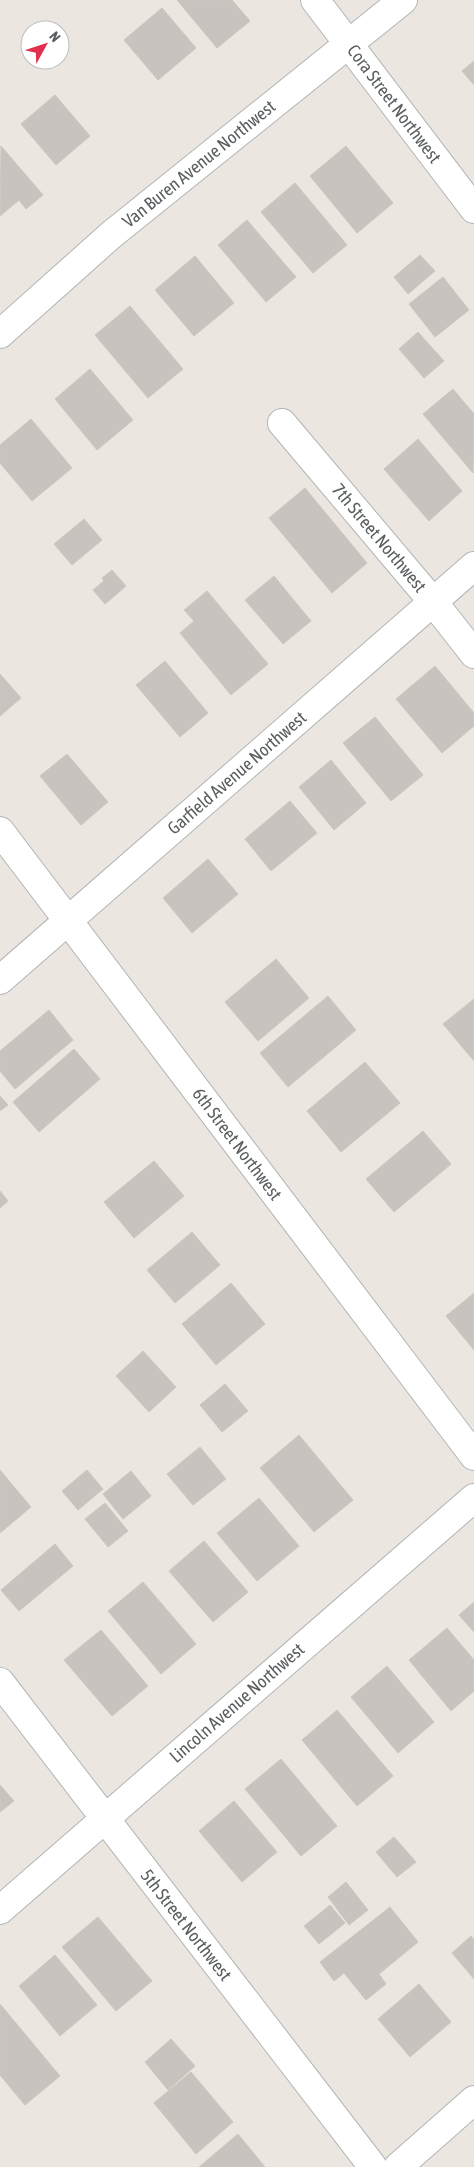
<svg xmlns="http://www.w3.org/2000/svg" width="474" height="2167" font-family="'Asap Condensed',sans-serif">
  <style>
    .building { fill: #c8c3bf; stroke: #cfc6be }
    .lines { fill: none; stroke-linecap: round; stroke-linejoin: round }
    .street-casing { stroke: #b1b4b7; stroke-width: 30 }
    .street { stroke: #fff; stroke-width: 28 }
    .labels { text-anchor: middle; stroke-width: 5; stroke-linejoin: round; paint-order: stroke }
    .street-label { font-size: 18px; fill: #595e60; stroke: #fff }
  </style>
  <rect width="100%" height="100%" fill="#ebe6e0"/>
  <g class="building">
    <polygon points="177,0 232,0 250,21 217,48"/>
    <polygon points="162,8 196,48 158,80 124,40"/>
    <polygon points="474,61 474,85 462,71"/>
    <polygon points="55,95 90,136 56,165 21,124"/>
    <polygon points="1,146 43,195 26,209 19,200 0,216"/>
    <polygon points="346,146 393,203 357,233 310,176"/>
    <polygon points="295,183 347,245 313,273 261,212"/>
    <polygon points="247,220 296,277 266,302 218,245"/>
    <polygon points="420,255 435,271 408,294 394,277"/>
    <polygon points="195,256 234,303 194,336 155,290"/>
    <polygon points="443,277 469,310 435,337 409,304"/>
    <polygon points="130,306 183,369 148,398 95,335"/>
    <polygon points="418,332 444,361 424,378 399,349"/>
    <polygon points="90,369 133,420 97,450 55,399"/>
    <polygon points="453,389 474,414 473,473 423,414"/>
    <polygon points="31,419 72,468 32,501 0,463 0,445"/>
    <polygon points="418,439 462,491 429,521 384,469"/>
    <polygon points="305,488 367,563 332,593 269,518"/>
    <polygon points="84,519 102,540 72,565 54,544"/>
    <polygon points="112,570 126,586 105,604 93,590 104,581 102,578"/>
    <polygon points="274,576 311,621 283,644 245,600"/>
    <polygon points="207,591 268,664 231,695 180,633 194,621 184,610"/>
    <polygon points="165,661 208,713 180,737 136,685"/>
    <polygon points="435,666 474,713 474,726 442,753 396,699"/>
    <polygon points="0,674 21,698 0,716"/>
    <polygon points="375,717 423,775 391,801 343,743"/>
    <polygon points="67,754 108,802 81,825 40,776"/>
    <polygon points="331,760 366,803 334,830 299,787"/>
    <polygon points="290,801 317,833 271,871 245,839"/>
    <polygon points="208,859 238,894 192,933 163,898"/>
    <polygon points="276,959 309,998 258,1041 225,1002"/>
    <polygon points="328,996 356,1030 288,1087 260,1053"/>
    <polygon points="474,999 474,1061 443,1024"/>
    <polygon points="49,1010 73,1040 15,1089 0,1071 0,1051"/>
    <polygon points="74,1049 100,1079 39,1132 13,1102"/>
    <polygon points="365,1062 400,1103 341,1152 307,1111"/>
    <polygon points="0,1096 8,1105 0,1111"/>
    <polygon points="423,1131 451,1164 394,1212 366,1179"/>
    <polygon points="154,1161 184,1196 134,1238 104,1202"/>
    <polygon points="0,1191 8,1201 0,1208"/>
    <polygon points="192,1232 220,1265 175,1303 147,1270"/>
    <polygon points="231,1283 265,1324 216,1365 182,1324"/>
    <polygon points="474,1293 474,1350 446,1316"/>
    <polygon points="143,1351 176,1387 149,1412 116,1376"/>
    <polygon points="225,1384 248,1411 222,1432 200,1405"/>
    <polygon points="299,1435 353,1500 314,1532 260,1468"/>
    <polygon points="200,1447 226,1479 193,1505 167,1474"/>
    <polygon points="0,1470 31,1507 0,1533"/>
    <polygon points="87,1470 103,1489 78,1510 62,1491"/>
    <polygon points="131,1471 151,1496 123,1519 103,1494"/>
    <polygon points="259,1498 299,1546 257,1581 217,1533"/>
    <polygon points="105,1503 128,1531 108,1547 85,1519"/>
    <polygon points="204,1541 248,1592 213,1622 169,1571"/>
    <polygon points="55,1544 73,1566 19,1611 1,1590"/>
    <polygon points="143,1582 196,1644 161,1674 108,1611"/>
    <polygon points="474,1602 474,1632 459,1615"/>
    <polygon points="447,1628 474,1660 474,1691 451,1711 409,1660"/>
    <polygon points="101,1630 148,1686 112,1716 64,1660"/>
    <polygon points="387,1666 434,1722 398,1753 351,1697"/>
    <polygon points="337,1710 393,1776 357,1806 302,1740"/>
    <polygon points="281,1759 337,1826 301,1856 245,1789"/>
    <polygon points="0,1785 14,1801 0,1812"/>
    <polygon points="234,1801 277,1852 242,1882 199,1831"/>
    <polygon points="394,1837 416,1862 397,1877 376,1852"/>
    <polygon points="346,1882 368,1910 349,1925 328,1897"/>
    <polygon points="330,1905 345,1923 319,1944 304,1926"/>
    <polygon points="390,1907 418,1942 379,1974 386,1984 366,2000 344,1973 334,1981 320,1962"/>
    <polygon points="98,1917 152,1981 116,2011 62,1947"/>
    <polygon points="471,1936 474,1940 474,1979 452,1953"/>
    <polygon points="55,1955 97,2005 60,2036 19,1986"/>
    <polygon points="419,1984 451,2022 410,2057 378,2019"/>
    <polygon points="0,2004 60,2076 25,2105 0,2075"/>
    <polygon points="171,2039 195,2066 168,2090 145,2062"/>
    <polygon points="191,2072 233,2122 196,2154 154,2103"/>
    <polygon points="238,2134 265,2167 199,2167"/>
  </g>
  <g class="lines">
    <defs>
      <g id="street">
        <polyline points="315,0 474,209"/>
        <polyline points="0,334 111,235 403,0"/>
        <polyline points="282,423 434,603 474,654"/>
        <polyline points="0,831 474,1456"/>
        <polyline points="0,980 474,566"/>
        <polyline points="0,1682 373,2167"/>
        <polyline points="0,1910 474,1498"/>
        <polyline points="398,2167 474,2100"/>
      </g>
    </defs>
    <use href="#street" class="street-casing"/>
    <use href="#street" class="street"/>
  </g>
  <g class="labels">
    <g class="street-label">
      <text transform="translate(394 104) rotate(53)" y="6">Cora Street Northwest</text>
      <text transform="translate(199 164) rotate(-39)" y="6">Van Buren Avenue Northwest</text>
      <text transform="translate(379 538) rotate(50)" y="6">7th Street Northwest</text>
      <text transform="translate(237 773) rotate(-41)" y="6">Garfield Avenue Northwest</text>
      <text transform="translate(237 1144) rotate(53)" y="6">6th Street Northwest</text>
      <text transform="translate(237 1703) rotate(-41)" y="6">Lincoln Avenue Northwest</text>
      <text transform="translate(186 1925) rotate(52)" y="6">5th Street Northwest</text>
    </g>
  </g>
  <g transform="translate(45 45) rotate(50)"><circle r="24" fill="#ffffff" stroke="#bdbfbf"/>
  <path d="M0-4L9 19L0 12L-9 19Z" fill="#e12f4d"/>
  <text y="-8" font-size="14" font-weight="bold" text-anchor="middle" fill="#595e60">N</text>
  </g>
</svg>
